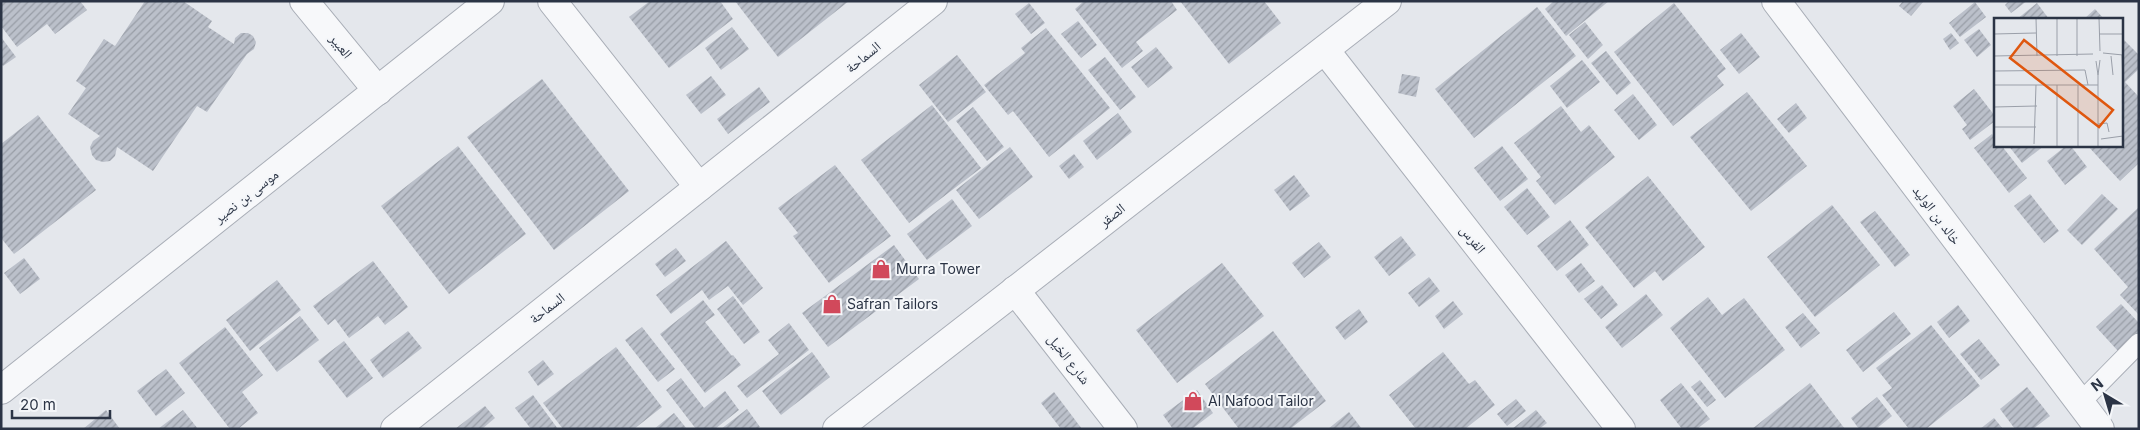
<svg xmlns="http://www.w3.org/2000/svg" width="2140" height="430" font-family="Inter,'Noto Naskh Arabic',sans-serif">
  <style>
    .building { fill: url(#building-hatch) }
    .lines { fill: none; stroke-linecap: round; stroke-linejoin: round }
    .service-casing { stroke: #a9aeb7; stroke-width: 21 }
    .minor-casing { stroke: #a9aeb7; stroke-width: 30 }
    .service { stroke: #f7f8fa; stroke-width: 19 }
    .minor { stroke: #f7f8fa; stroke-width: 28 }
    .labels { text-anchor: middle; stroke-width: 4; stroke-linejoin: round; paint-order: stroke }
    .street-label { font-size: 14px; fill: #2b3445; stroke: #f4f6f9 }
    .poi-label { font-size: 14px; fill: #2b3445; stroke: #f4f6f9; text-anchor: start }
    .inset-road { fill: none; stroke: #9a9fa9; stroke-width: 1 }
    .view { fill: #df570f; fill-opacity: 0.15; stroke: #df570f; stroke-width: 2.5 }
    .inset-edge { fill: none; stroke: #2b3445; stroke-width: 2.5 }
  </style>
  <defs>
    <pattern id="building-hatch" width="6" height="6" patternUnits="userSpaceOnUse" patternTransform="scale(1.25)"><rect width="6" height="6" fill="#bbc0ca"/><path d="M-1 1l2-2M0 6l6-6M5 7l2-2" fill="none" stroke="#989da6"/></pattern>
  </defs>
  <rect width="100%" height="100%" fill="#e4e7ec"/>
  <g class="building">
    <polygon points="1,1 80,1 87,10 55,34 47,24 17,47 1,26"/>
    <polygon points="145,1 170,1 173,3 174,1 183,1 212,21 208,27 234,44 235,38 241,33 248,33 253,36 256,42 254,49 247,54 207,112 197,106 153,171 117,147 115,156 110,161 103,162 96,160 92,155 90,147 93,141 100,136 68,114 86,88 76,81 104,39 115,46"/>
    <polygon points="650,1 720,1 733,19 669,68 629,17"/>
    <polygon points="735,1 849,1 778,57"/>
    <polygon points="1084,1 1171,1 1177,10 1136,42 1143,51 1122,68 1075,9"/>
    <polygon points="1180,1 1264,1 1281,23 1229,64"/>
    <polygon points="1554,1 1609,1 1566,36 1545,9"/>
    <polygon points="1903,1 1924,1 1911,16 1899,6"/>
    <polygon points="2009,1 2027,1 2011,13 2005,5"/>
    <polygon points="1975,2 1986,17 1960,37 1949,23"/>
    <polygon points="1029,3 1045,23 1031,34 1015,14"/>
    <polygon points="1674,3 1726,69 1717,76 1724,85 1673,126 1614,52"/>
    <polygon points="2037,3 2049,19 2017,19"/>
    <polygon points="1537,7 1576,56 1474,138 1435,89"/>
    <polygon points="2095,9 2104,19 2084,19"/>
    <polygon points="1078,21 1097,45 1081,58 1061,34"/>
    <polygon points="1585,22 1603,45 1588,59 1569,35"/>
    <polygon points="732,27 749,49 721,70 705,48"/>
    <polygon points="1046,28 1110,108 1049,157 1013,111 1008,115 984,85 1025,53 1021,48"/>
    <polygon points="1979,29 1991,45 1977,57 1964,40"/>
    <polygon points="1741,33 1760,57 1739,74 1720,50"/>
    <polygon points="1951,33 1959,43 1950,50 1943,39"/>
    <polygon points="1,37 16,57 3,66 1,63"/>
    <polygon points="2121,37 2139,55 2139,69 2125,82 2139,97 2139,163 2120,181 2087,145 2121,145"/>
    <polygon points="1156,47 1173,68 1148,88 1131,67"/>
    <polygon points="1606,51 1631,83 1617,95 1591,63"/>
    <polygon points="957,55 986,92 948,122 919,85"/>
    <polygon points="1105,57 1136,97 1120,110 1088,70"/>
    <polygon points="1582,60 1600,82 1567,108 1550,86"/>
    <polygon points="1402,74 1420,77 1416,97 1398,93"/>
    <polygon points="711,76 726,95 701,114 686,95"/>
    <polygon points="542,79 629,191 554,250 467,137"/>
    <polygon points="759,87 770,102 728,134 717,119"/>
    <polygon points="1974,89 1995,116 1995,121 1970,140 1962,129 1967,125 1953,106"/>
    <polygon points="1747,92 1807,166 1751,211 1690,137"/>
    <polygon points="1633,94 1657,125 1639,140 1614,110"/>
    <polygon points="1796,103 1807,118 1789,133 1777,119"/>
    <polygon points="932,105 981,168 909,223 861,160"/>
    <polygon points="1561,106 1581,132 1589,125 1615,157 1555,205 1536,181 1541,177 1514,143"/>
    <polygon points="973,107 1004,147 987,161 956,121"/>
    <polygon points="1118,113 1132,132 1097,160 1083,141"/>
    <polygon points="38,115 96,190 14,254 1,238 1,144"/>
    <polygon points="1992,134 1995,137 1995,145 2001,145 2027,178 2009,193 1974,148"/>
    <polygon points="2008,145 2045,145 2022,163"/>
    <polygon points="2067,145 2070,145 2087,167 2065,185 2047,161"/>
    <polygon points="458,146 526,234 449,294 381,206"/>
    <polygon points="1502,146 1528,179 1500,201 1474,168"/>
    <polygon points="1010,147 1033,177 979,219 956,190"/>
    <polygon points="1074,154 1084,167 1069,179 1059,166"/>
    <polygon points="835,165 891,236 829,283 793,236 798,233 778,208"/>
    <polygon points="1294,175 1310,196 1290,211 1274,190"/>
    <polygon points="1648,176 1705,247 1663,281 1655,271 1634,288 1585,227"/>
    <polygon points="1527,188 1550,217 1527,235 1504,207"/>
    <polygon points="2030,194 2059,231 2044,243 2014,206"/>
    <polygon points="2102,194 2118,209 2082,245 2067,230"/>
    <polygon points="952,199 972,226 927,260 907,234"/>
    <polygon points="1832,205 1880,265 1815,317 1767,257"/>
    <polygon points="2139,207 2139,315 2120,295 2128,287 2094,249"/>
    <polygon points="1875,211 1910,255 1895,267 1860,222"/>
    <polygon points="1570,220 1589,245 1557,271 1537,246"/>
    <polygon points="1401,236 1416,255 1389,276 1374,257"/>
    <polygon points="726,241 763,288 743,305 728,286 709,300 702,290 671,314 656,295"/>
    <polygon points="1319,242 1331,257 1304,278 1292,263"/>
    <polygon points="894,245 919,279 828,347 802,313"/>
    <polygon points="676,248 686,261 665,277 655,264"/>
    <polygon points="24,258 40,279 20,294 4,273"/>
    <polygon points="373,261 408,307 385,325 378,316 349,338 335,319 328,325 313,306"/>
    <polygon points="1222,263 1264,316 1177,383 1136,330"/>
    <polygon points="1581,263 1595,281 1579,293 1565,275"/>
    <polygon points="1429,277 1440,291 1419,307 1408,293"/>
    <polygon points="277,280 301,310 250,351 226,320"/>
    <polygon points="1602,285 1618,305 1601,319 1584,299"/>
    <polygon points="1646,294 1663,315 1622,348 1605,327"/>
    <polygon points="733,296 760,332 744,344 717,309"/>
    <polygon points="1708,297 1722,315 1744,298 1785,350 1725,398 1670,328"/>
    <polygon points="703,300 715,315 705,322 732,356 733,355 741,365 705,393 660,334"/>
    <polygon points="1453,301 1463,314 1444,329 1435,316"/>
    <polygon points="2121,304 2139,323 2139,332 2118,351 2096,327"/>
    <polygon points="1958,305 1970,321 1949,338 1937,322"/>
    <polygon points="1359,309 1368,322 1345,340 1335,327"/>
    <polygon points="1894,312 1911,334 1863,372 1846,350"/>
    <polygon points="1803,313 1820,333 1801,348 1785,327"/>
    <polygon points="300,316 319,340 277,372 259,348"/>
    <polygon points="789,323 809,350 747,398 737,386 779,354 768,340"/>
    <polygon points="1931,325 1980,386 1926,429 1909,429 1882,395 1892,388 1876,368"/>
    <polygon points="225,327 263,375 242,392 258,413 238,429 230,429 179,363"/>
    <polygon points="642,327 675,369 658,382 625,340"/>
    <polygon points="408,331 422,348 383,378 370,360"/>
    <polygon points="1273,331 1326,401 1290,429 1239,429 1205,384"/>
    <polygon points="1979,339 2000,365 1981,380 1960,354"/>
    <polygon points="344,341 373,378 347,398 318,361"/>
    <polygon points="616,347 662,407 634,429 563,429 543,403"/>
    <polygon points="812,352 830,377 781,415 762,391"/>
    <polygon points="1443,352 1469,384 1475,380 1495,405 1465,429 1416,429 1389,395"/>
    <polygon points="543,360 554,374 538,386 528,372"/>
    <polygon points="166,369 185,393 156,416 137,391"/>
    <polygon points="681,378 704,408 725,391 739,410 715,429 696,429 666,390"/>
    <polygon points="1700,380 1716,400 1707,407 1691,387"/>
    <polygon points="1681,383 1710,419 1697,429 1682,429 1660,400"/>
    <polygon points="1810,383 1845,429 1752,429"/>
    <polygon points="2027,387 2050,416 2033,429 2015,429 2000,409"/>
    <polygon points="1197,390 1213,413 1192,429 1173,429 1163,415"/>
    <polygon points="1054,392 1082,429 1061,429 1041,403"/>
    <polygon points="533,395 558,429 531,429 515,408"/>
    <polygon points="1877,397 1892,416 1876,429 1859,429 1851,418"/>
    <polygon points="1516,399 1526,411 1507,426 1497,414"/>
    <polygon points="485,406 495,418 482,429 455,429"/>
    <polygon points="747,409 760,427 757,429 721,429"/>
    <polygon points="106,410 120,429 83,429"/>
    <polygon points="183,410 198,429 158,429"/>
    <polygon points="1536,410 1547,423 1539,429 1512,429"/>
    <polygon points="1349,412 1362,429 1328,429"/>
    <polygon points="674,413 687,429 654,429"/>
    <polygon points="1994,418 2003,429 1980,429"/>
  </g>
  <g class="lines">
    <defs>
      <polyline id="service" points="2079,404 2139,343"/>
      <g id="minor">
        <polyline points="304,1 378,91"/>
        <polyline points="552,1 699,187"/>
        <polyline points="1776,1 2100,429"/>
        <polyline points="1325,50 1621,429"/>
        <polyline points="1015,290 1123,429"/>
        <polyline points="1,390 490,1"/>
        <polyline points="395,429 933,1"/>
        <polyline points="837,429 1387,1"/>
      </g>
    </defs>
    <use href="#service" class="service-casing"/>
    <use href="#minor" class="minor-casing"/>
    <use href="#service" class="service"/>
    <use href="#minor" class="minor"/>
  </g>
  <defs>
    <symbol id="shop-bare" viewBox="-9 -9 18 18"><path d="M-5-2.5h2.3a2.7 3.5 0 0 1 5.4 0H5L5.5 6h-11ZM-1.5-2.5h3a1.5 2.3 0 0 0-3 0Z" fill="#d1495b" stroke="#f4f6f9" stroke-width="2.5" paint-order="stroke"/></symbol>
  </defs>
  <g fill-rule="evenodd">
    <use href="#shop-bare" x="867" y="255" width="28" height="28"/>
    <use href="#shop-bare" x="818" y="290" width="28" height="28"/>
    <use href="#shop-bare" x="1179" y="387" width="28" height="28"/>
  </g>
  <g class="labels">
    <g class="street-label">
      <text transform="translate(341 46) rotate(51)" y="5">العبير</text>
      <text transform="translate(863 57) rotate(-39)" y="5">السماحة</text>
      <text transform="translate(246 196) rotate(-38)" y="5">موسى بن نصير</text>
      <text transform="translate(1112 215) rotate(-38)" y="5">الصقر</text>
      <text transform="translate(1937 215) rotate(53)" y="5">خالد بن الوليد</text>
      <text transform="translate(1473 239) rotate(52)" y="5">الفرس</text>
      <text transform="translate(547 308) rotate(-38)" y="5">السماحة</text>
      <text transform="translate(1069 359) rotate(52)" y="5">شارع الخيل</text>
    </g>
    <g class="poi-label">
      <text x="896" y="274">Murra Tower</text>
      <text x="847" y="309">Safran Tailors</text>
      <text x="1208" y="406">Al Nafood Tailor</text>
    </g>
  </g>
  <g transform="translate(1994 18)">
    <rect width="129" height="129" fill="#e4e7ec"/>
    <path class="inset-road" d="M42,0l1,38M83,0v38M105,0l1,33M0,16l42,-1M105,16h24M109,35l20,2M128,37l1,32M0,38l99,-2M63,38v-38M117,38l2,19M102,43l2,14 2,-15M0,53l91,-1 3,15M0,67h104M63,67v61M0,89l43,-1M104,106l9,-1 2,9M0,109h42M107,121l22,-3M40,126l2,-59M84,128v-61M104,128v-71"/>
    <path class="view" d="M30,22l89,70 -14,17 -89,-69z"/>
    <rect width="129" height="129" class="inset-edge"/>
  </g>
  <rect width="2140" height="430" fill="none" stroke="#2b3445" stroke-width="5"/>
  <g transform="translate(2105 395) rotate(322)" stroke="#f4f6f9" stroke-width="4" paint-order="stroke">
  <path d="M0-4L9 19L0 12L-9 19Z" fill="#2b3445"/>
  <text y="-8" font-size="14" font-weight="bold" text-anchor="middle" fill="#2b3445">N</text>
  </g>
  <path d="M12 410v8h98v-8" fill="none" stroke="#2b3445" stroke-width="2.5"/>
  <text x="20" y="410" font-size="15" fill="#2b3445" stroke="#f4f6f9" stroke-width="4" paint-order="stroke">20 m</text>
</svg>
